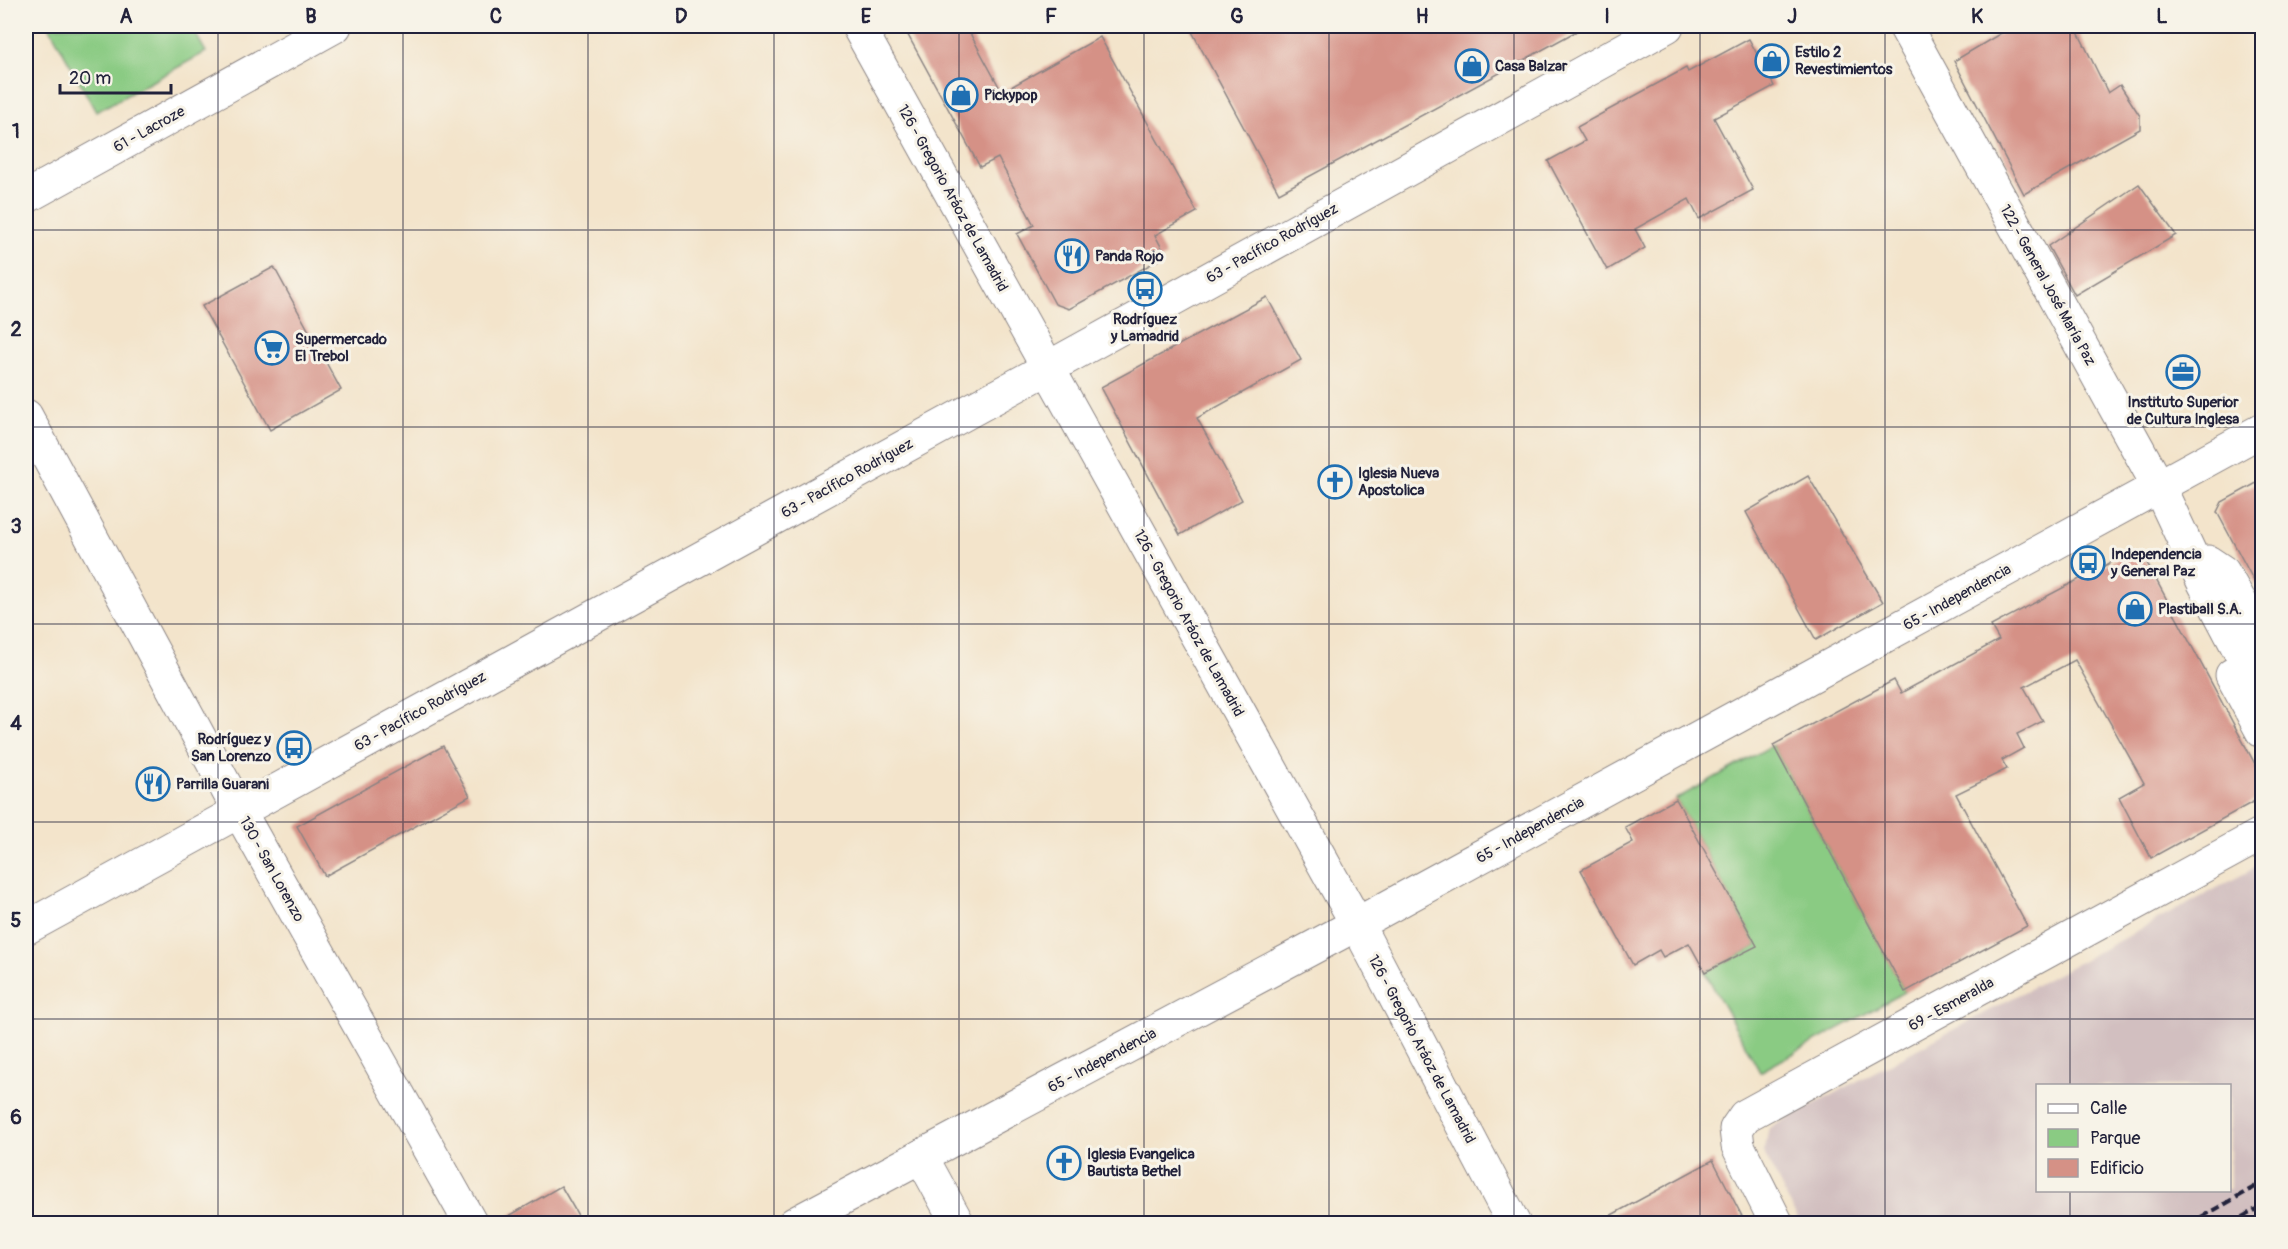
<svg xmlns="http://www.w3.org/2000/svg" width="2288" height="1249" font-family="Pangolin,sans-serif">
  <style>
    .industrial { fill: #d2bfc0; fill-rule: evenodd }
    .green { fill: #8acb83; stroke: #56765f; stroke-width: 1.5 }
    .building { fill: #d59186 }
    .lines { fill: none; stroke-linecap: round; stroke-linejoin: round }
    .minor-casing { stroke: #8a8383; stroke-width: 35 }
    .minor { stroke: #fff; stroke-width: 33 }
    .rail { stroke: #22223b; stroke-width: 4.5; stroke-dasharray: 9 4.5; stroke-linecap: butt }
    .grid { fill: none; stroke: #22223b; stroke-width: 1.5; stroke-opacity: 0.55 }
    .labels { text-anchor: middle; stroke-width: 6; stroke-linejoin: round; paint-order: stroke }
    .poi-label { font-size: 15px; font-weight: bold; fill: #22223b; stroke: #f7f3e8; text-anchor: start }
    .street-label { font-size: 15px; fill: #22223b; stroke: #f7f3e8 }
    .neatline { fill: none; stroke: #22223b; stroke-width: 2 }
    .grid-label { font-size: 20px; text-anchor: middle; font-weight: bold; fill: #22223b }
  </style>
  <rect width="100%" height="100%" fill="#f7f3e8"/>
  <filter id="ink" filterUnits="userSpaceOnUse"><feTurbulence type="fractalNoise" baseFrequency=".0167" numOctaves="2"/><feDisplacementMap in="SourceGraphic" scale="12" xChannelSelector="R" yChannelSelector="G"/><feConvolveMatrix kernelMatrix="1 2 1 2 8 2 1 2 1" color-interpolation-filters="sRGB"/></filter>
  <filter id="wash" filterUnits="userSpaceOnUse"><feTurbulence type="fractalNoise" baseFrequency=".008" numOctaves="4" result="noise"/><feDisplacementMap in="SourceGraphic" scale="24" xChannelSelector="R" yChannelSelector="G"/><feGaussianBlur stdDeviation="1.35" result="paint"/><feColorMatrix in="noise" values="0 0 0 0 0 0 0 0 0 0 0 0 0 0 0 0 0 1.4 0 .05"/><feComposite in="paint" operator="in"/></filter>
  <g filter="url(#wash)">
    <rect width="100%" height="100%" fill="#f3e4cb"/>
    <path class="industrial" d="M2262,864v359h-462l-37,-72 7,-23zM2038,1086h192v104h-192z"/>
    <g class="green">
      <polygon points="49,26 191,26 206,52 96,112"/>
      <polygon points="1773,745 1905,992 1760,1072 1705,972 1757,946 1676,799"/>
    </g>
    <g id="blocks">
      <g class="building">
        <polygon points="903,26 966,26 1002,92 1100,37 1197,212 1155,235 1166,256 1069,309 1055,304 1017,234 1034,225 998,158 980,167"/>
        <polygon points="1189,26 1586,26 1279,193"/>
        <polygon points="2013,26 2075,26 2108,93 2120,85 2140,116 2140,129 2024,194 1954,61"/>
        <polygon points="1749,39 1774,86 1714,118 1753,190 1699,219 1689,199 1635,229 1645,248 1607,270 1548,161 1585,141 1577,127 1686,68 1688,72"/>
        <polygon points="2139,184 2176,235 2075,295 2048,246"/>
        <polygon points="274,267 341,390 270,430 202,306"/>
        <polygon points="1267,297 1301,360 1197,418 1242,500 1180,535 1101,387"/>
        <polygon points="1808,476 1883,602 1816,640 1746,512"/>
        <polygon points="2262,480 2262,596 2217,512 2222,502"/>
        <polygon points="2123,556 2146,561 2262,777 2262,797 2151,858 2119,797 2144,783 2075,660 2024,687 2043,721 2017,734 2024,748 2002,760 2007,769 1956,794 2027,926 1905,992 1773,745 1894,680 1901,693 1999,640 1991,626"/>
        <polygon points="443,746 470,796 325,876 297,826"/>
        <polygon points="1676,799 1757,946 1705,972 1689,943 1663,957 1659,950 1633,965 1581,870 1633,842 1625,827"/>
        <polygon points="1713,1160 1746,1224 1595,1224"/>
        <polygon points="561,1186 583,1224 495,1224"/>
      </g>
    </g>
  </g>
  <g filter="url(#ink)">
    <use href="#blocks" fill-opacity="0" stroke="#8a8383" stroke-width="1.5"/>
    <g class="lines">
      <defs>
        <g id="minor">
          <polyline points="858,26 1357,924 1514,1224"/>
          <polyline points="1905,26 2159,487 2203,581 2262,693"/>
          <polyline points="26,197 335,26"/>
          <polyline points="26,416 239,811 471,1224"/>
          <polyline points="2208,562 2223,572 2262,640"/>
          <polyline points="2232,675 2262,731"/>
          <polyline points="26,928 1048,368 1667,26"/>
          <polyline points="921,1156 958,1224"/>
          <polyline points="794,1224 1357,924 2262,430"/>
          <polyline points="1777,1224 1738,1146 1736,1129 1745,1116 2262,834"/>
        </g>
      </defs>
      <use href="#minor" class="minor-casing"/>
      <use href="#minor" class="minor"/>
      <g class="rail">
        <polyline points="2189,1224 2262,1183"/>
        <polyline points="2230,1224 2262,1206"/>
      </g>
    </g>
  </g>
  <path class="grid" d="M218,26v1198M403,26v1198M588,26v1198M774,26v1198M959,26v1198M1144,26v1198M1329,26v1198M1514,26v1198M1700,26v1198M1885,26v1198M2070,26v1060M26,230h2236M26,427h2236M26,624h2236M26,822h2236M26,1019h2236M2070,1190v34"/>
  <defs>
    <symbol id="shop-ring" viewBox="-11 -11 22 22"><circle r="9.5" fill="#f7f3e8" stroke="#1f6fb2" stroke-width="1.5"/><path d="M-5-2.5h2.3a2.7 3.5 0 0 1 5.4 0H5L5.5 6h-11ZM-1.5-2.5h3a1.5 2.3 0 0 0-3 0Z" fill="#1f6fb2"/></symbol>
    <symbol id="restaurant-ring" viewBox="-11 -11 22 22"><circle r="9.5" fill="#f7f3e8" stroke="#1f6fb2" stroke-width="1.5"/><path d="M-5-6h1v4h1v-4h1v4h1v-4h1v5L-1.5 .5V6h-2V.5L-5-1ZM5-6V6H3V1.5H1.5Q1.5-4 5-6Z" fill="#1f6fb2"/></symbol>
    <symbol id="bus-ring" viewBox="-11 -11 22 22"><circle r="9.5" fill="#f7f3e8" stroke="#1f6fb2" stroke-width="1.5"/><path d="M-5-6H5V4H4V6H2V4H-2V6H-4V4H-5ZM-3.5-4V0h7V-4ZM-3.5 1.2v1.5H-2V1.2ZM2 1.2v1.5H3.5V1.2Z" fill="#1f6fb2"/></symbol>
    <symbol id="supermarket-ring" viewBox="-11 -11 22 22"><circle r="9.5" fill="#f7f3e8" stroke="#1f6fb2" stroke-width="1.5"/><path d="M-6-5.5h2.5l.6 2H6L4.5 2H-2.5L-4.4-4H-6ZM-1.5 3.2a1.3 1.3 0 1 0 .1 0ZM3 3.2a1.3 1.3 0 1 0 .1 0Z" fill="#1f6fb2"/></symbol>
    <symbol id="office-ring" viewBox="-11 -11 22 22"><circle r="9.5" fill="#f7f3e8" stroke="#1f6fb2" stroke-width="1.5"/><path d="M-6-3h4V-5.5h4V-3h4V5H-6ZM-1-4.5V-3h2v-1.5ZM-6 0V1H6V0Z" fill="#1f6fb2"/></symbol>
    <symbol id="church-ring" viewBox="-11 -11 22 22"><circle r="9.5" fill="#f7f3e8" stroke="#1f6fb2" stroke-width="1.5"/><path d="M-1.2-6h2.4v3.5h3.3v2.4h-3.3V6h-2.4V-.1h-3.3v-2.4h3.3Z" fill="#1f6fb2"/></symbol>
  </defs>
  <g fill-rule="evenodd">
    <use href="#shop-ring" x="1753" y="42" width="38" height="38"/>
    <use href="#shop-ring" x="1453" y="47" width="38" height="38"/>
    <use href="#shop-ring" x="942" y="76" width="38" height="38"/>
    <use href="#restaurant-ring" x="1053" y="237" width="38" height="38"/>
    <use href="#bus-ring" x="1126" y="270" width="38" height="38"/>
    <use href="#supermarket-ring" x="253" y="329" width="38" height="38"/>
    <use href="#office-ring" x="2164" y="353" width="38" height="38"/>
    <use href="#church-ring" x="1316" y="463" width="38" height="38"/>
    <use href="#bus-ring" x="2069" y="544" width="38" height="38"/>
    <use href="#shop-ring" x="2116" y="590" width="38" height="38"/>
    <use href="#bus-ring" x="275" y="729" width="38" height="38"/>
    <use href="#restaurant-ring" x="134" y="765" width="38" height="38"/>
    <use href="#church-ring" x="1045" y="1144" width="38" height="38"/>
  </g>
  <g class="labels">
    <g class="poi-label">
      <text x="1795" y="57">Estilo 2<tspan x="1795" dy="17">Revestimientos</tspan></text>
      <text x="1495" y="71">Casa Balzar</text>
      <text x="984" y="100">Pickypop</text>
      <text x="1095" y="261">Panda Rojo</text>
      <text x="1145" y="324" text-anchor="middle">Rodríguez<tspan x="1145" dy="17">y Lamadrid</tspan></text>
      <text x="295" y="344">Supermercado<tspan x="295" dy="17">El Trebol</tspan></text>
      <text x="2183" y="407" text-anchor="middle">Instituto Superior<tspan x="2183" dy="17">de Cultura Inglesa</tspan></text>
      <text x="1358" y="478">Iglesia Nueva<tspan x="1358" dy="17">Apostolica</tspan></text>
      <text x="2111" y="559">Independencia<tspan x="2111" dy="17">y General Paz</tspan></text>
      <text x="2158" y="614">Plastiball S.A.</text>
      <text x="271" y="744" text-anchor="end">Rodríguez y<tspan x="271" dy="17">San Lorenzo</tspan></text>
      <text x="176" y="789">Parrilla Guarani</text>
      <text x="1087" y="1159">Iglesia Evangelica<tspan x="1087" dy="17">Bautista Bethel</tspan></text>
    </g>
    <g class="street-label">
      <text transform="translate(149 129) rotate(-29)" y="5">61 - Lacroze</text>
      <text transform="translate(953 198) rotate(61)" y="5">126 - Gregorio Aráoz de Lamadrid</text>
      <text transform="translate(1272 243) rotate(-29)" y="5">63 - Pacífico Rodríguez</text>
      <text transform="translate(2048 285) rotate(61)" y="5">122 - General José María Paz</text>
      <text transform="translate(847 478) rotate(-29)" y="5">63 - Pacífico Rodríguez</text>
      <text transform="translate(1957 597) rotate(-29)" y="5">65 - Independencia</text>
      <text transform="translate(1189 623) rotate(61)" y="5">126 - Gregorio Aráoz de Lamadrid</text>
      <text transform="translate(420 711) rotate(-29)" y="5">63 - Pacífico Rodríguez</text>
      <text transform="translate(1530 830) rotate(-29)" y="5">65 - Independencia</text>
      <text transform="translate(272 869) rotate(61)" y="5">130 - San Lorenzo</text>
      <text transform="translate(1951 1004) rotate(-29)" y="5">69 - Esmeralda</text>
      <text transform="translate(1422 1049) rotate(62)" y="5">126 - Gregorio Aráoz de Lamadrid</text>
      <text transform="translate(1102 1060) rotate(-28)" y="5">65 - Independencia</text>
    </g>
  </g>
  <rect width="2288" height="1249" fill="none" stroke="#f7f3e8" stroke-width="66"/>
  <rect x="2036" y="1084" width="195" height="108" fill="#f7f3e8" stroke="#a29fa3" stroke-width="1.5"/>
  <rect x="2048" y="1104" width="30" height="9" fill="#ffffff" stroke="#a29fa3" stroke-width="1.5"/>
  <text x="2090" y="1114" font-size="18" fill="#22223b">Calle</text>
  <rect x="2048" y="1129" width="30" height="18" fill="#8acb83" stroke="#a29fa3" stroke-width="1.5"/>
  <text x="2090" y="1144" font-size="18" fill="#22223b">Parque</text>
  <rect x="2048" y="1159" width="30" height="18" fill="#d59186" stroke="#a29fa3" stroke-width="1.5"/>
  <text x="2090" y="1174" font-size="18" fill="#22223b">Edificio</text>
  <path d="M60 84v9h111v-9" fill="none" stroke="#22223b" stroke-width="3"/>
  <text x="69" y="84" font-size="18" fill="#22223b" stroke="#f7f3e8" stroke-width="4.5" paint-order="stroke">20 m</text>
  <rect x="33" y="33" width="2222" height="1183" class="neatline"/>
  <g class="grid-label">
    <text x="126" y="23">A</text>
    <text x="311" y="23">B</text>
    <text x="496" y="23">C</text>
    <text x="681" y="23">D</text>
    <text x="866" y="23">E</text>
    <text x="1051" y="23">F</text>
    <text x="1237" y="23">G</text>
    <text x="1422" y="23">H</text>
    <text x="1607" y="23">I</text>
    <text x="1792" y="23">J</text>
    <text x="1977" y="23">K</text>
    <text x="2162" y="23">L</text>
    <text x="16" y="138">1</text>
    <text x="16" y="336">2</text>
    <text x="16" y="533">3</text>
    <text x="16" y="730">4</text>
    <text x="16" y="927">5</text>
    <text x="16" y="1124">6</text>
  </g>
</svg>
